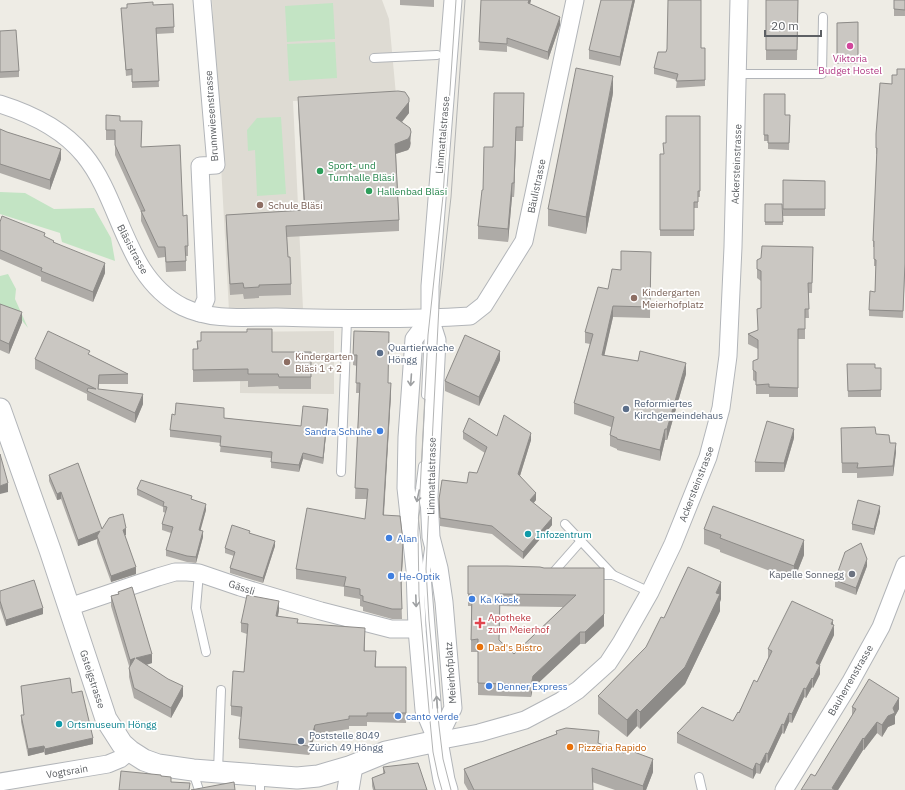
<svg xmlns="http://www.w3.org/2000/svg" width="905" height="790" font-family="'IBM Plex Sans',sans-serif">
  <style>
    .education { fill: #dedbd3 }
    .green { fill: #c3e4c4 }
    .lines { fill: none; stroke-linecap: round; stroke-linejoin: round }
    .service-casing { stroke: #b2b5b9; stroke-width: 10 }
    .minor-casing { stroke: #b2b5b9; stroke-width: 19 }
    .tertiary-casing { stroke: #b2b5b9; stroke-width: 23 }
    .service { stroke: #fff; stroke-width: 8 }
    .minor { stroke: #fff; stroke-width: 17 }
    .tertiary { stroke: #fff; stroke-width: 21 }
    .tram { stroke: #b3b4b4; stroke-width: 1 }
    .wall { fill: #aeaba7; fill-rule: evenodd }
    .shaded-wall { fill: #8d8b88 }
    .building { fill: #cac7c2; stroke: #8d8b88; fill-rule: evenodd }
    .oneway { stroke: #9ea0a2 }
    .hotel-dot { fill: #d1479c; stroke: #fff; stroke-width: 1.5 }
    .leisure-dot { fill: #2e9e5b; stroke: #fff; stroke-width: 1.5 }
    .education-dot { fill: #8d6e63; stroke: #fff; stroke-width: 1.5 }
    .service-dot { fill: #5c6f8a; stroke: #fff; stroke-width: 1.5 }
    .shop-dot { fill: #3f7fe0; stroke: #fff; stroke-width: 1.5 }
    .culture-dot { fill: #0f9aa8; stroke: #fff; stroke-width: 1.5 }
    .worship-dot { fill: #6b7280; stroke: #fff; stroke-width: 1.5 }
    .health-dot { fill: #e0444e; stroke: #fff; stroke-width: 1.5 }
    .food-dot { fill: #e8710a; stroke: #fff; stroke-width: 1.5 }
    .labels { text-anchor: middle; stroke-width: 3.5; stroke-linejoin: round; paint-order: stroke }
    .hotel-label { font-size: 10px; fill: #b23c85; stroke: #fff }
    .street-label { font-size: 10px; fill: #5d6064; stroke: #fff }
    .leisure-label { font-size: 10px; fill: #27864d; stroke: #fff; text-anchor: start }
    .education-label { font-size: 10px; fill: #785e54; stroke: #fff; text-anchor: start }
    .service-label { font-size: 10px; fill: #4e5e75; stroke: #fff; text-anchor: start }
    .shop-label { font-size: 10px; fill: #366cbe; stroke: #fff; text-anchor: start }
    .culture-label { font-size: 10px; fill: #0d838f; stroke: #fff; text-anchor: start }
    .worship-label { font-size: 10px; fill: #5b616d; stroke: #fff; text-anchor: end }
    .health-label { font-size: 10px; fill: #be3a42; stroke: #fff; text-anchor: start }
    .food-label { font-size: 10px; fill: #c56008; stroke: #fff; text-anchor: start }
  </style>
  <rect width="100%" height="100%" fill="#eeece5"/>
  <g class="education">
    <polygon points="212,0 382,0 389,19 396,95 293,101 303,309 229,311"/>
    <polygon points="334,331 334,394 240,393 240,332"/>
  </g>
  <g class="green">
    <polygon points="333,3 335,39 287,42 285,6"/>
    <polygon points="335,42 337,78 289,81 287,44"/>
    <polygon points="281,117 286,194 257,196 255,150 248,151 247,130 257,118"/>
    <polygon points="0,192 25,193 54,209 94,208 111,238 115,261 62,242 60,233 0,214"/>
    <polygon points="8,274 16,289 15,299 28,328 16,313 0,306 0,276"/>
  </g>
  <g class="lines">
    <defs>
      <g id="service">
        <polyline points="374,58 437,55"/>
        <polyline points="738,74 822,74 823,17"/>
        <polyline points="426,395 429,330"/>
        <polyline points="341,472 347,319"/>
        <polyline points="414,516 420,489 423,466"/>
        <polyline points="565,524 613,575"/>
        <polyline points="429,549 426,569 437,709 437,728"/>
        <polyline points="199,573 196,608 206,652"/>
        <polyline points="551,575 581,541"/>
        <polyline points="594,575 613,575 650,592"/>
        <polyline points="218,771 221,690"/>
        <polyline points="193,772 199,790"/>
        <polyline points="699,777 702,790"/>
        <polyline points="260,790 260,775"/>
      </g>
      <g id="minor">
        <path d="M0,104c32,10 63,25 84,51 38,46 40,122 99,152 29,14 62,10 93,10 65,2 129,3 194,-1l14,-11 40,-64 51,-241"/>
        <polyline points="200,313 206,299 200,166 216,165 202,0"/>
        <polyline points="430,318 414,339 407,437 406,488 415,570 417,629 424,710 437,741"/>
        <polyline points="69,607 158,577 175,572 187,572 199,573 240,587 321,611 391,629 417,629"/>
        <polyline points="437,741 479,733 525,720 561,701 578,690 608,663 621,643 650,592 673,544 708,457 721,408 728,356 733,247 739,0"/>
        <polyline points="437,741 453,708 444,602 439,568 431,537 429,497 437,340 430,318 430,286 453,0"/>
        <polyline points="0,782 108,764 120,759 130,751"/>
        <polyline points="784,790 850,683 881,627 905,565"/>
      </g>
      <g id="tertiary">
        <polyline points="0,409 50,550 106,719 122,744 130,751 144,760 158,765 193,770 297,778 318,776 352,766 386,752 437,741 444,780 447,790"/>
        <polyline points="348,790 352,766"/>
      </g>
    </defs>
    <use href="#service" class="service-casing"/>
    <use href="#minor" class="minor-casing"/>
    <use href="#tertiary" class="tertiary-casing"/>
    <use href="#service" class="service"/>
    <use href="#minor" class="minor"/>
    <use href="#tertiary" class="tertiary"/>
    <g class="tram">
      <polyline points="442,790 438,776 433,752 429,710 419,596 418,531 428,335 443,196 456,0"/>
      <polyline points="451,790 443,759 439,726 429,620 426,569 429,503 439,305 451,197 465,0"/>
    </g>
  </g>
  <g class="wall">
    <polygon points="400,0 434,0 434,7 400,5"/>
    <polygon points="481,0 531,0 530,4 560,25 548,60 507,46 507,52 479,50"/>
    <polygon points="635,0 620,66 589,59 589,50"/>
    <polygon points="766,0 798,0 797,60 766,60"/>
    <rect x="894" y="0" width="11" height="16"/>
    <polygon points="127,4 153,5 173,4 174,33 156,34 159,87 132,88 132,75 126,76 121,8 127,8"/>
    <polygon points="858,22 858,64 837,64 837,23"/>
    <polygon points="0,31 19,71 19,77 0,78"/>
    <polygon points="701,48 705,48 705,86 676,88 677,80 654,74 654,68 666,52"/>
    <polygon points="613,93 586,234 548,226 548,209"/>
    <polygon points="764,94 785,115 790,115 789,150 768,149 768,141 764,141"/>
    <polygon points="298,97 409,109 409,113 402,122 411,143 410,147 408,150 396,154 399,220 399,231 287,237 288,257 291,284 291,295 259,296 259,298 244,299 243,294 230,295 226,226 226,215 304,210 298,108"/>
    <polygon points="524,106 523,141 516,141 514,197 512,197 508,242 478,239 478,226 483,190 493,147"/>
    <polygon points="106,115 142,132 141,147 183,216 188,246 188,256 186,256 186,271 166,272 165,257 158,258 141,221 141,212 115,155 115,140 106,140"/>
    <polygon points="700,116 700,197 698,197 698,208 694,208 694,236 660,236 660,154 664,154 666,143"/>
    <polygon points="0,129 61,159 50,190 0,173"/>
    <polygon points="876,134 905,270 903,318 869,316 869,310 875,292 876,266 874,266 874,247 873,247 873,241 877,154 876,154"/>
    <polygon points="783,180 825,181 825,216 783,216"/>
    <polygon points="765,204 782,204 783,225 765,225"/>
    <polygon points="0,222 45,237 105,273 93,302 41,281 41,277 0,259"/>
    <polygon points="813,247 812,293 808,293 809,318 805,318 805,339 798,339 798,397 769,397 769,394 756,394 756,382 753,380 753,370 758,359 758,349 748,344 748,334 758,330 761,308 761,281 757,278 757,260"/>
    <polygon points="651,252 650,318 613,317 604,355 686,374 667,440 665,440 660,461 617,450 617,449 610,446 610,435 611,427 574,414 574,403 590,344 585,343 585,332 608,289 621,270"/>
    <polygon points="0,304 22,322 9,354 0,350"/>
    <polygon points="354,331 388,383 391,394 384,515 403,552 401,586 402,619 392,619 363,611 363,607 360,606 360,599 344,596 344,587 296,579 296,569 365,519 367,499 355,499 359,393 356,393 357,366 353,365"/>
    <polygon points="197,341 272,352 311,352 311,389 279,389 278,386 248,387 248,381 193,382 193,349 197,349"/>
    <polygon points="90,355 128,374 128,384 99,384 98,389 143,404 135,423 87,400 87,394 35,369 35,359"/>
    <polygon points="500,360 479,406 445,391 445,381"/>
    <polygon points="847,364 875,368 881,368 881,397 848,397"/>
    <polygon points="328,415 323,464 303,459 299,472 271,468 271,458 220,452 221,443 170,437 170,430 224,418 301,426"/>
    <polygon points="841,428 876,434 890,443 896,452 893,476 857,478 857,473 842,473"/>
    <polygon points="463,432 531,440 520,476 536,500 533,503 552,525 523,559 492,534 440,526 439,499 467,483 477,473 485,453 463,439"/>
    <polygon points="794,438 784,472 755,472 755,462"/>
    <polygon points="49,475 102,529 126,535 125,535 136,574 111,582 97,543 97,539 78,546 61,499 57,500 49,481"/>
    <polygon points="137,489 192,499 206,510 200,530 203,537 196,563 187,562 166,556 166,550 171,533 162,530 162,524 166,513 163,512 163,507 137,495"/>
    <polygon points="880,512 874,535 852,530 852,524"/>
    <polygon points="704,529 804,555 794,580 720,552 720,550 704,544"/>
    <polygon points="250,533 275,546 263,583 230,573 230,568 234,556 225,553 225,548"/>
    <path d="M468,566l76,2h60v58l-19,18h-5l-47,44 -2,9 -53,-2v-43h-7v-46h-3zM500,606l63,1 -49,47 -15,-14z"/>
    <polygon points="867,566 856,595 835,587 835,580"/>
    <polygon points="0,591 43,614 6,626 0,608"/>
    <polygon points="118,592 152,663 146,665 183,696 171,718 134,698 129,677 129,666 111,606 111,596 118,594"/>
    <polygon points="721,599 720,602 720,611 685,684 640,729 637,726 627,737 598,714 598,696 646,647 664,618"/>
    <polygon points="279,610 278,616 298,623 365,637 365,651 376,661 376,667 406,667 406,723 367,722 367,726 349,726 349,729 315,734 309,755 239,748 239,739 241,717 231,715 231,706 244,672 247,634 241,632 241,623"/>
    <polygon points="833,625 834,635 819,665 820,674 813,688 812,687 806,698 804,697 792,723 789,722 784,734 782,733 768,763 766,762 760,774 756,773 753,779 677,743 677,733 733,721 757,682 768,658 768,649"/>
    <polygon points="21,686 72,693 93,744 45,755 44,752 28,756 21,722 21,715 24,715"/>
    <polygon points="852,707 899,709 895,716 895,724 888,727 882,737 877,733 864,750 863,750 838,790 801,790 815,776 852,716"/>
    <polygon points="556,731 599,743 653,772 646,790 615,790 592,782 593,790 468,790 464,783 464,769 556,734"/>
    <polygon points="383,767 427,790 373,790 372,786 372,778 383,774"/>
  </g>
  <g class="shaded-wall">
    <polygon points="529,0 531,0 528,11 528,3"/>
    <polygon points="633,0 635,0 620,66 620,57"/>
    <polygon points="560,17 560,25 548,60 548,52"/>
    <polygon points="613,76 613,93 586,234 586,217"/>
    <polygon points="409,98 409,113 396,129 396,118"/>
    <polygon points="516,127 516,141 514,197 514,183"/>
    <polygon points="411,132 410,147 408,150 395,154 395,144"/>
    <polygon points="61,149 61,159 50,190 50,180"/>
    <polygon points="512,183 512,197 508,242 508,229"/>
    <polygon points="105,263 105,273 93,302 93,292"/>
    <polygon points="613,306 613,317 602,366 602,355"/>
    <polygon points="22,312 22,322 9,354 9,344"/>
    <polygon points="500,351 500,360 479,406 479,397"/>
    <polygon points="686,363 686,374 667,440 667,429"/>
    <polygon points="391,383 391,394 383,525 383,515"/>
    <polygon points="143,394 143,404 135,423 135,413"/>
    <polygon points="328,409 328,415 323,464 323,458"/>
    <polygon points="665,429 665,440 660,461 660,450"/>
    <polygon points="794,429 794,438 784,472 784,463"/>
    <polygon points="531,433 531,440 518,482 518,474"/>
    <polygon points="896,443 896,452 893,476 893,466"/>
    <polygon points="303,453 303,459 299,472 299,465"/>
    <polygon points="8,483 8,492 0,494 0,486"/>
    <polygon points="61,492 61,499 57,500 57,494"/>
    <polygon points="536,493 536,500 530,508 530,500"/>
    <polygon points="206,504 206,510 199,536 199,530"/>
    <polygon points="880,506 880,512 874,535 874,529"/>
    <polygon points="552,518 552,525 523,559 523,552"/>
    <polygon points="126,528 126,535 123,536 123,530"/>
    <polygon points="100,531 97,536 97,539 78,546 78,540"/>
    <polygon points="203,531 203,537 196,563 196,557"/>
    <polygon points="804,540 804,555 794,580 794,566"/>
    <polygon points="275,541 275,546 263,583 263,578"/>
    <polygon points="403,541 403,552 401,591 401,580"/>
    <polygon points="867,559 867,566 856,595 856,588"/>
    <polygon points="136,567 136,574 111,582 111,576"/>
    <polygon points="604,568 604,626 585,644 585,632"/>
    <polygon points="721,582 721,599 720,602 720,611 685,684 640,729 640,712 716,593"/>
    <polygon points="279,601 279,610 276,625 276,616"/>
    <polygon points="43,608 43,614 6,626 6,620"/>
    <polygon points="833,620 833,628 834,625 834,635 816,673 816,663"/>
    <polygon points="580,632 580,644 533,688 531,697 531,685 533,676"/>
    <polygon points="152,654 152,663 136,668 136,658"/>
    <polygon points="135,658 130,669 130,660"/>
    <polygon points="820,665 820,674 813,688 813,679"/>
    <polygon points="812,678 812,687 806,698 806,689"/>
    <polygon points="183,686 183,696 171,718 171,708"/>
    <polygon points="804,688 804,697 792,723 792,714"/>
    <polygon points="899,698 899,709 895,716 895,724 888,727 882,737 882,725"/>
    <polygon points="637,709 637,726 627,737 627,720"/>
    <polygon points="789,713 789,722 784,734 784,725"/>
    <polygon points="877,722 877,733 864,750 864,739"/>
    <polygon points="782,724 782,733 768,763 768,754"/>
    <polygon points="315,725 315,734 309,755 309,746"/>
    <polygon points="93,738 93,744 45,755 45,749"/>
    <polygon points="863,738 863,750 838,790 832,790 832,788"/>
    <polygon points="44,746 44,752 28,756 28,749"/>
    <polygon points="766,753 766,762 760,774 760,765"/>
    <polygon points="653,759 653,772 646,790 643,790 643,786"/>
    <polygon points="756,763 756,773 753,779 753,770"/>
  </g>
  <g class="building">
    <polygon points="481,0 529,0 528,3 560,17 548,52 507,38 507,44 479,42"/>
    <polygon points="601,0 633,0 620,57 589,50"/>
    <polygon points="668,0 701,0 701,48 705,48 705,80 676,81 678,74 654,68 658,52 666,52 667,49"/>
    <polygon points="766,0 798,0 797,50 766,50"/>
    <polygon points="894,0 905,0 905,10 894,9"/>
    <polygon points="153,2 153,5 173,4 174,27 156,28 159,81 132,82 132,69 126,70 121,8 127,8 127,4"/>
    <polygon points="858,22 858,58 837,58 837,23"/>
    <polygon points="16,30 19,71 0,72 0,31"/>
    <polygon points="576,68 613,76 586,217 548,209"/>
    <polygon points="897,69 905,69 905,263 903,311 869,310 870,291 875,292 876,260 874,259 874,241 873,241 877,148 876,148 876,134 880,83 892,84 892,75 897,75"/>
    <polygon points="398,91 405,92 409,98 409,102 396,118 410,128 411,132 410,136 408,139 395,144 399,220 286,226 288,257 290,257 291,284 259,285 259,287 244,288 243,283 230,284 226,215 305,210 298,97"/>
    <polygon points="494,93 524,93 523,127 516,127 514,183 512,183 508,229 478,226 482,190 483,190 484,147 493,147"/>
    <polygon points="764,94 785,94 785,115 790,115 789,143 768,143 768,135 764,135"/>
    <polygon points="106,115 120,116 120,121 142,121 141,147 180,145 183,216 187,215 188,246 185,246 186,261 166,262 165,247 158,247 141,211 145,211 115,145 115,130 106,130"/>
    <polygon points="666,116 700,116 700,191 698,191 698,202 694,202 694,230 660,230 660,154 664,154 663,143 666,143"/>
    <polygon points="0,129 7,132 61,149 50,180 0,164"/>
    <polygon points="783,180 825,181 825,209 783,209"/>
    <polygon points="765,204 782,204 783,222 765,222"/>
    <polygon points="2,216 45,233 44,236 54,241 53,242 105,263 93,292 41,271 42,268 0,250 0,222"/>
    <polygon points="762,246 813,247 812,283 808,283 809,309 805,309 805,329 798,329 798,388 769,387 769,384 756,385 756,372 753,370 753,361 758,359 758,340 748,334 758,330 757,309 761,308 761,271 757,269 757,260 761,258"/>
    <polygon points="621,251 651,252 650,307 613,306 602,355 638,361 640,351 686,363 667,429 665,429 660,450 617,439 617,438 610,435 614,417 574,403 593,334 585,332 598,287 608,289 612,269 621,270"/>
    <polygon points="0,304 22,312 9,344 0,340"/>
    <polygon points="247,329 272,329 272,352 311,352 311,377 279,377 278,374 248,374 248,369 193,370 193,349 198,349 197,341 201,341 201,332 247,332"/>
    <polygon points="48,331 90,351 88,354 128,374 99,375 98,389 143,394 135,413 87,391 88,388 96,389 35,359"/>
    <polygon points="354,331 389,332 388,383 391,383 383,515 400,516 403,541 401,580 402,609 392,609 363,601 363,596 360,595 360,589 344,586 346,577 296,569 307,508 365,519 368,489 355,488 360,383 356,383 357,355 353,355"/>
    <polygon points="465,335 500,351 479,397 445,381"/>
    <polygon points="847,364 875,364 875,368 881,368 881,390 848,391"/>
    <polygon points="176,403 224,408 224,418 301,426 303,406 328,409 323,458 303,453 299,465 271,462 272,452 220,446 221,436 170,430 172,414 175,415"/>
    <polygon points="504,415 531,433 518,474 536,493 530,500 552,518 523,552 492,526 440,518 439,499 442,480 467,483 469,472 477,473 487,447 463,432 469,418 497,436"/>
    <polygon points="767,421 794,429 784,463 755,462"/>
    <polygon points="875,427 876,434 889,435 890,443 896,443 893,466 857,468 858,463 842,463 841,428"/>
    <polygon points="0,454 8,483 0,486"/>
    <polygon points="78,463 102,529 109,518 123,514 126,528 123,530 136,567 111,576 97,536 100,531 78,540 61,492 57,494 49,475"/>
    <polygon points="141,480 192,496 191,499 206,504 199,530 203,531 196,557 187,556 166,550 173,527 162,524 167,507 163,506 164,502 137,489"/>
    <polygon points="858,500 880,506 874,529 852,524"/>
    <polygon points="713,506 804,540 794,566 720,538 721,535 704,529"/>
    <polygon points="232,525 250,531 249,533 275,541 263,578 230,568 235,552 225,548"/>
    <polygon points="861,543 867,559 856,588 835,580 845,552"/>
    <path d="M468,566h39l33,1 4,1h60v46l-19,18h-5l-47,44 -2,9 -53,-2v-44l-7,1 1,-46h-4zM500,594l76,1 -62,59 -15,-14z"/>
    <polygon points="688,567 721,582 716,593 720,594 685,667 640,712 637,709 627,720 598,696 646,647 661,617 664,618"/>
    <polygon points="34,580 43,608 6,620 0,601 0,591"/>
    <polygon points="132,587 152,654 136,658 168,679 183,686 171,708 134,688 129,668 135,658 130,660 111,596 119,594 118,592"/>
    <polygon points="247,595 279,601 276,616 298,619 297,623 365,628 364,651 376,651 375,667 406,667 406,713 367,713 367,716 349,716 349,719 315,725 309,746 239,739 242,707 231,706 233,671 244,672 248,624 241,623"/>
    <polygon points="792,601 833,620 831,624 834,625 816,663 820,665 813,679 812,678 806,689 804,688 792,714 789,713 784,725 782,724 768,754 766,753 760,765 756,763 753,770 677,733 702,707 733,721 738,712 739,713 754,680 757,682 772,651 768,649"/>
    <polygon points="70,678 72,693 82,691 93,738 45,749 44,746 28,749 21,715 24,715 21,686"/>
    <polygon points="869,679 899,698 893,708 895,713 888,716 882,725 877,722 864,739 863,738 832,788 835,790 801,790 811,774 815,776 832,748 856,709 852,707"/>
    <polygon points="566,728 599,731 598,743 624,753 626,749 653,759 643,786 592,768 593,790 474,790 464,769 557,734 556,731"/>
    <polygon points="418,763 427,790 375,790 372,778 385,773 383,767"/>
    <polygon points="121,771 161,775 161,776 171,777 171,782 190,783 189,790 119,790"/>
    <polygon points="234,782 235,790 191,790"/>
  </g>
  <defs><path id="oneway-shaft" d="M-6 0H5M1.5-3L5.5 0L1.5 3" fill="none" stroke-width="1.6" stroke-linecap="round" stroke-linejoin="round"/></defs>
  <g class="oneway">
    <use href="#oneway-shaft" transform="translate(411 380) rotate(94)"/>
    <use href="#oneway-shaft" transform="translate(418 496) rotate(102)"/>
    <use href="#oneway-shaft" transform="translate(416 601) rotate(88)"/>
    <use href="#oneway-shaft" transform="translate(437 702) rotate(-94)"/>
  </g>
  <circle class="hotel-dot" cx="850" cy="46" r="4"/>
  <g class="leisure-dot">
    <circle cx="320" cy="171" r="4"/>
    <circle cx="369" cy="191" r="4"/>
  </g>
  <g class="education-dot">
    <circle cx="260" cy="205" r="4"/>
    <circle cx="634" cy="298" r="4"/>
    <circle cx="287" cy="362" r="4"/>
  </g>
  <g class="service-dot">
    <circle cx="380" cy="353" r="4"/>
    <circle cx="626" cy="409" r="4"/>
    <circle cx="301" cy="741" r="4"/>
  </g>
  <g class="shop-dot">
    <circle cx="380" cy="431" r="4"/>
    <circle cx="389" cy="538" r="4"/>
    <circle cx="391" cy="576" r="4"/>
    <circle cx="472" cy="599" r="4"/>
    <circle cx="489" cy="686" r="4"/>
    <circle cx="398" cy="716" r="4"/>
  </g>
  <g class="culture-dot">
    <circle cx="528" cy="534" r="4"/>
    <circle cx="59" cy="724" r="4"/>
  </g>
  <circle class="worship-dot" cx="852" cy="574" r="4"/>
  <path class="health-dot" d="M478 617h4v4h4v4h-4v4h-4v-4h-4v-4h4z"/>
  <g class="food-dot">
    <circle cx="480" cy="647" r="4"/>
    <circle cx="570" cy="747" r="4"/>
  </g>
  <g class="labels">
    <g class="hotel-label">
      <text x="850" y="62">Viktoria<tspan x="850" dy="12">Budget Hostel</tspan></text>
    </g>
    <g class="street-label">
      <text transform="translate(211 116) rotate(-94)" y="4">Brunnwiesenstrasse</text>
      <text transform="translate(442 135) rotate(-85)" y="4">Limmattalstrasse</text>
      <text transform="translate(736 164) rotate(-88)" y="4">Ackersteinstrasse</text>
      <text transform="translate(536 186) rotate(-78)" y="4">Bäulistrasse</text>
      <text transform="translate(133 249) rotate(62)" y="4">Bläsistrasse</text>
      <text transform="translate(431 476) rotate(-89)" y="4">Limmattalstrasse</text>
      <text transform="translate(696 484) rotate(-69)" y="4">Ackersteinstrasse</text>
      <text transform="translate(242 587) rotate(18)" y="4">Gässli</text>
      <text transform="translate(450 673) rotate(-94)" y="4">Meierhofplatz</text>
      <text transform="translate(93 679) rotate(72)" y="4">Gsteigstrasse</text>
      <text transform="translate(850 680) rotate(-60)" y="4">Bauherrenstrasse</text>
      <text transform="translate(67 771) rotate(-9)" y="4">Vogtsrain</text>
    </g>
    <g class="leisure-label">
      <text x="328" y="169">Sport- und<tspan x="328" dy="12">Turnhalle Bläsi</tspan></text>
      <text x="377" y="195">Hallenbad Bläsi</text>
    </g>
    <g class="education-label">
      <text x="268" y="209">Schule Bläsi</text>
      <text x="642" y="296">Kindergarten<tspan x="642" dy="12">Meierhofplatz</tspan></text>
      <text x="295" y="360">Kindergarten<tspan x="295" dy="12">Bläsi 1 + 2</tspan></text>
    </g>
    <g class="service-label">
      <text x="388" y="351">Quartierwache<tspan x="388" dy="12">Höngg</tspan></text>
      <text x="634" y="407">Reformiertes<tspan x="634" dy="12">Kirchgemeindehaus</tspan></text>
      <text x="309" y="739">Poststelle 8049<tspan x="309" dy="12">Zürich 49 Höngg</tspan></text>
    </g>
    <g class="shop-label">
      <text x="372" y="435" text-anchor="end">Sandra Schuhe</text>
      <text x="397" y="542">Alan</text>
      <text x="399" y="580">He-Optik</text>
      <text x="480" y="603">Ka Kiosk</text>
      <text x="497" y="690">Denner Express</text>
      <text x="406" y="720">canto verde</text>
    </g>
    <g class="culture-label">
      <text x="536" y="538">Infozentrum</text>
      <text x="67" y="728">Ortsmuseum Höngg</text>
    </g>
    <g class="worship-label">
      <text x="844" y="578">Kapelle Sonnegg</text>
    </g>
    <g class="health-label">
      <text x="488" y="621">Apotheke<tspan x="488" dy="12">zum Meierhof</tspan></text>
    </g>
    <g class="food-label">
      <text x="488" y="651">Dad's Bistro</text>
      <text x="578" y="751">Pizzeria Rapido</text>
    </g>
  </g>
  <path d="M765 30v6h56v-6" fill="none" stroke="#5d6064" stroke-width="2"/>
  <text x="771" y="30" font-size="12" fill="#5d6064" stroke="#ffffff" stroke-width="3" paint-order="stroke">20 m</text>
</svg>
